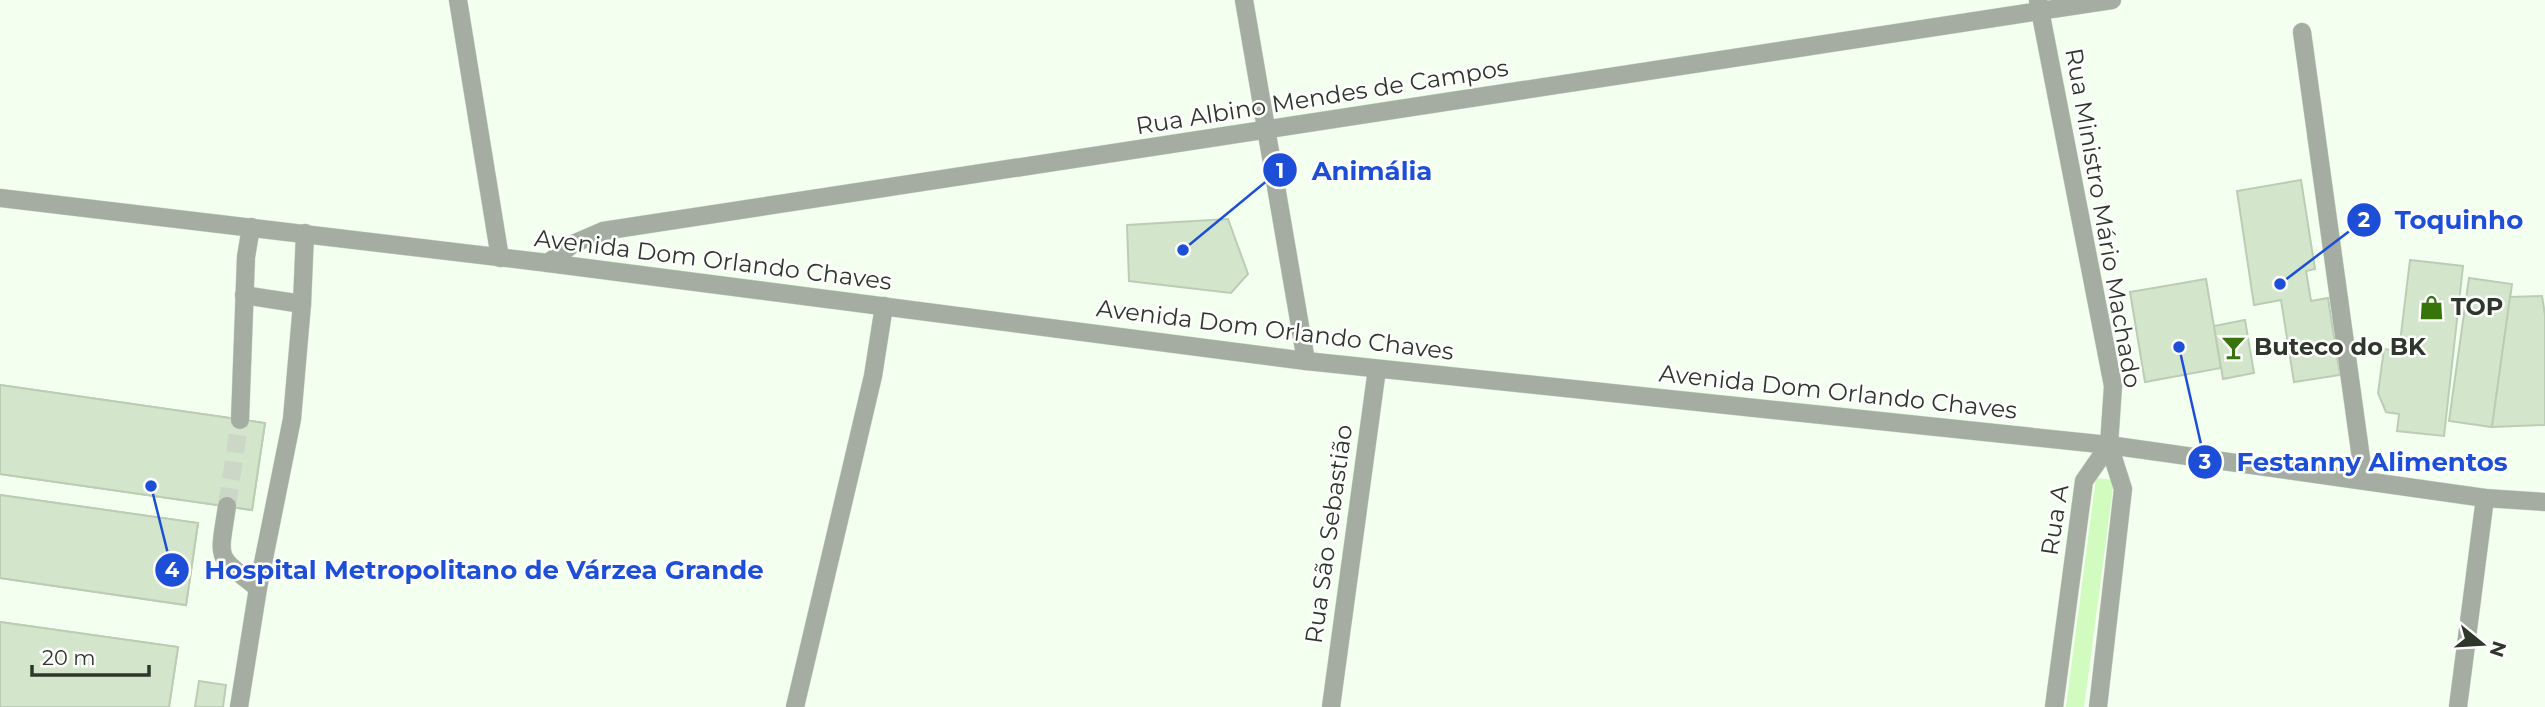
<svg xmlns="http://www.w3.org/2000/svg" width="2545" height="707" font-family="Montserrat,sans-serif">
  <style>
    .green { fill: #d1fbbf }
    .building { fill: #d3e6cc; stroke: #bbcdb4; stroke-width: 2 }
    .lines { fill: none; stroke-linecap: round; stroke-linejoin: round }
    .minor-tunnel { stroke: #ccd7c8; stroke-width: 18; stroke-dasharray: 18 9; stroke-linecap: butt }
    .minor-casing { stroke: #d0dbcc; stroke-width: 19 }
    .minor { stroke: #a5ada2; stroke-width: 18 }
    .labels { text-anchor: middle; stroke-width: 5; stroke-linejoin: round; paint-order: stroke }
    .street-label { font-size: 24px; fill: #2f362c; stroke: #fff }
    .poi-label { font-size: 24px; font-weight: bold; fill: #2f362c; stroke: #fff; text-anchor: start }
    .leader { fill: none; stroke: #1d4ed8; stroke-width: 2.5 }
    .callout-dot { fill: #1d4ed8; stroke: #fff; stroke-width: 2.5 }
    .mark-label { font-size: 21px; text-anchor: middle; font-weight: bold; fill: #fff }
    .callout-label { font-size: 26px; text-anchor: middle; font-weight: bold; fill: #1d4ed8; stroke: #fff; stroke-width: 5; stroke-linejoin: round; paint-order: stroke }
  </style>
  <rect width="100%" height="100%" fill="#f3ffef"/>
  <polygon class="green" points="2096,478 2114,480 2084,707 2066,707"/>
  <g class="building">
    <polygon points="2301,180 2315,269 2306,271 2311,301 2328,298 2340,375 2294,382 2281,300 2254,305 2237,191"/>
    <polygon points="1228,219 1248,274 1231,293 1129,281 1127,225"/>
    <polygon points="2410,260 2463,266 2444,436 2397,431 2399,414 2386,412 2378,393 2384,349 2399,351"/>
    <polygon points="2469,278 2512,284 2492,427 2449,421"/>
    <polygon points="2206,279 2221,368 2145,382 2130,292"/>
    <polygon points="2542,296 2545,315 2545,425 2492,427 2510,297"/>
    <polygon points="2245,320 2254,373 2223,379 2214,326"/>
    <polygon points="0,385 265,423 252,510 0,474"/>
    <polygon points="0,385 265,423 252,510 0,474"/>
    <polygon points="0,495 198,523 186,605 0,578"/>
    <polygon points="0,495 198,523 186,605 0,578"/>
    <polygon points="0,622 178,647 169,707 0,707"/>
    <polygon points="0,622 178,647 169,707 0,707"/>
    <polygon points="199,681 226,685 223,707 195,707"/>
  </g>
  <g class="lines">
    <polyline class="minor-tunnel" points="227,506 240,420"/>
    <defs>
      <g id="minor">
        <polyline points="458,0 500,258"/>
        <polyline points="1244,0 1306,361"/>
        <polyline points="2038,0 2113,386 2109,445 2123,489 2098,707"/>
        <polyline points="2302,32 2364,480"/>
        <polyline points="0,198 548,263 1306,361 2109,445 2485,498 2545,502"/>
        <polyline points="548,263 573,244 603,231 2112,0"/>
        <polyline points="244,295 302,304"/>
        <polyline points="240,420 246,257 251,227"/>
        <path d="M227,506c-8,55 -13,48 31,82"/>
        <polyline points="239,707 258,588 292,419 302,304 305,233"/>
        <polyline points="795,707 873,376 884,306"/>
        <polyline points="1331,707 1377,369"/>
        <polyline points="2054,707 2084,481 2109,445"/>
        <polyline points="2458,707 2485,498"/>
      </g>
    </defs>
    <use href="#minor" class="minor-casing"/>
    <use href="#minor" class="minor"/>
  </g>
  <defs>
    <symbol id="shop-bare" viewBox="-9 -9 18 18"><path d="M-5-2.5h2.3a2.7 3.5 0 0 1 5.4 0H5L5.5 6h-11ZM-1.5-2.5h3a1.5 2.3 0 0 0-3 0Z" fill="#37740c" stroke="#fff" stroke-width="2.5" paint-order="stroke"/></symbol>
    <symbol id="bar-bare" viewBox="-9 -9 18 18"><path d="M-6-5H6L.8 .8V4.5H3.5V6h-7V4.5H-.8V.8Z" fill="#37740c" stroke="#fff" stroke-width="2.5" paint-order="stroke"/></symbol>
  </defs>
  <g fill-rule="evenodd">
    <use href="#shop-bare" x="2414" y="290" width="35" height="35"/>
    <use href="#bar-bare" x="2216" y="330" width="35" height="35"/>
  </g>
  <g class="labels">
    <g class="street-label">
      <text transform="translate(1322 97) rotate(-9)" y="8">Rua Albino Mendes de Campos</text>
      <text transform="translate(2103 218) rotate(80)" y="8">Rua Ministro Mário Machado</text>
      <text transform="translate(713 260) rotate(7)" y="8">Avenida Dom Orlando Chaves</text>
      <text transform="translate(1275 330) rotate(7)" y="8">Avenida Dom Orlando Chaves</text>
      <text transform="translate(1838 392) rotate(6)" y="8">Avenida Dom Orlando Chaves</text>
      <text transform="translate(2055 520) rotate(-81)" y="8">Rua A</text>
      <text transform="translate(1329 534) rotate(-82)" y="8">Rua São Sebastião</text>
    </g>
    <g class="poi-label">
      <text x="2451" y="315">TOP</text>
      <text x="2254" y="355">Buteco do BK</text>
    </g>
  </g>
  <path class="leader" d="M1183 250L1280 170M2280 284L2364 220M2179 347L2205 462M151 486L172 570"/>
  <g class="callout-dot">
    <circle cx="1183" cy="250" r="7"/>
    <circle cx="2280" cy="284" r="7"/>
    <circle cx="2179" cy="347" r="7"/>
    <circle cx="151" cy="486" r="7"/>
    <circle cx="1280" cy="170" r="18"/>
    <circle cx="2364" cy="220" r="18"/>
    <circle cx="2205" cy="462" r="18"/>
    <circle cx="172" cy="570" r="18"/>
  </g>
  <g class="mark-label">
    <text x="1280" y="178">1</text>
    <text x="2364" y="227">2</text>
    <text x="2205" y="469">3</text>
    <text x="172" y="577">4</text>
  </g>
  <g class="callout-label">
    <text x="1372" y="180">Animália</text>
    <text x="2459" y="229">Toquinho</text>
    <text x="2372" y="471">Festanny Alimentos</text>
    <text x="484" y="579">Hospital Metropolitano de Várzea Grande</text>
  </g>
  <g transform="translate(2482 644) rotate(108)" stroke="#ffffff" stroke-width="5" paint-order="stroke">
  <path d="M0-5L12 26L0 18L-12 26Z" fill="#2f362c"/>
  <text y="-10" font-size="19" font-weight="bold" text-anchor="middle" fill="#2f362c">N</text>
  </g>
  <path d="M32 665v10h117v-10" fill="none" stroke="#2f362c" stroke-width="3.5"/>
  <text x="42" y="665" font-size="21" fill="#2f362c" stroke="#ffffff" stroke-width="5" paint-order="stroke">20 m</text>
</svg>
